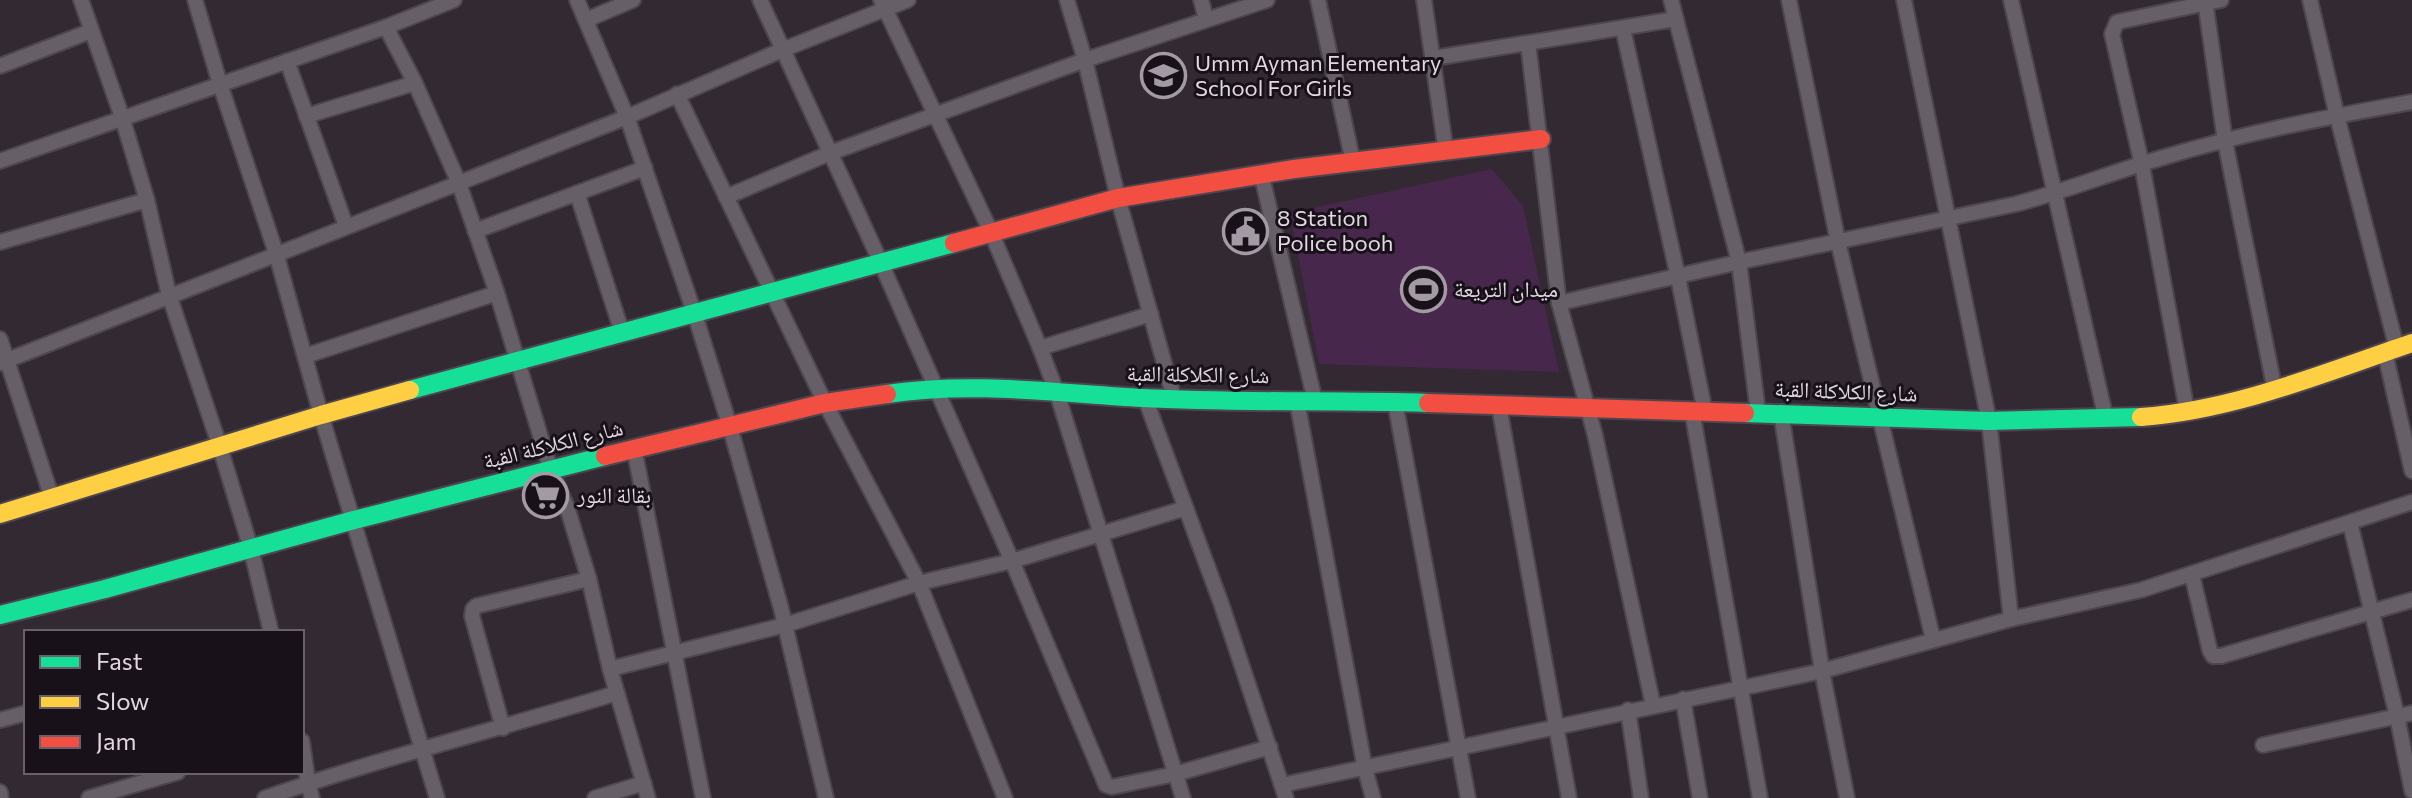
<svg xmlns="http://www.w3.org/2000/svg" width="2412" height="798" font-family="Commissioner,'Noto Naskh Arabic',sans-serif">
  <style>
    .green { fill: #47274c }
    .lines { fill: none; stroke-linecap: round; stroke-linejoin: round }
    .street-casing { stroke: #4e464f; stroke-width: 18 }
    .fast-casing { stroke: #4e464f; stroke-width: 22 }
    .slow-casing { stroke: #4e464f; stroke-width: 22 }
    .jam-casing { stroke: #4e464f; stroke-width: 22 }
    .street { stroke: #675f68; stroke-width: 14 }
    .fast { stroke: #16e098; stroke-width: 18 }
    .slow { stroke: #ffcf43; stroke-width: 18 }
    .jam { stroke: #f24e42; stroke-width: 18 }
    .labels { text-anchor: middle; stroke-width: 6; stroke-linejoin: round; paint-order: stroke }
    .poi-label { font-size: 22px; fill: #e2d7e3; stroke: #181119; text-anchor: start }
    .street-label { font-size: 22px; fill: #e2d7e3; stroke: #181119 }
  </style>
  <rect width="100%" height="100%" fill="#322933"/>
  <polygon class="green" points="1492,169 1523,206 1559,372 1319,364 1290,213"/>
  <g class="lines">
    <defs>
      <g id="street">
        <polyline points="81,0 122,117 147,200 169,295 219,444 251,549 271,632"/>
        <polyline points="195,0 220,84 276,253 321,415 437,798"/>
        <polyline points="577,0 627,117 695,315 730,427 781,608 826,798"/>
        <polyline points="760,0 881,263 1012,561 1106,785 1112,787 1175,774 1270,747"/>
        <polyline points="881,0 991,232 1040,348 1057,393 1183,798"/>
        <polyline points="1067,0 1085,60 1118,198 1174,398"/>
        <polyline points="1201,0 1206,19"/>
        <polyline points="1318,0 1353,162"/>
        <polyline points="1424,0 1446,152"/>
        <polyline points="1671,0 1739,262 1758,412"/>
        <polyline points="1789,0 1838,242 1933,639"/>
        <polyline points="1904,0 1989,421 2011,619"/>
        <polyline points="2011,0 2106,419"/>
        <polyline points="2205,0 2225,141 2275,391"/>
        <polyline points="2310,0 2337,116 2397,349"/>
        <polyline points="586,20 633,0"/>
        <polyline points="386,27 415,83 458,181 497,293 551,471 567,507 589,579 610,669 648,798"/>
        <polyline points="1623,29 1678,277 1705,412"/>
        <polyline points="1528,43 1559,303 1595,435 1653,705"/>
        <polyline points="1434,58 1676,19"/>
        <polyline points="287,61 346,226"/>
        <polyline points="0,66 91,31"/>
        <polyline points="677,94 825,403 919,583 1005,798"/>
        <polyline points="306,116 415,83"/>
        <polyline points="0,161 386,27 454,0"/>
        <polyline points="1261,173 1315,401"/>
        <polyline points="577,193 622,332"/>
        <polyline points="726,197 830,153 1085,60 1267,0"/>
        <polyline points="475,231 645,168"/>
        <polyline points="0,242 147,200"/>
        <path d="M1559,303l180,-41 277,-58c49,-13 97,-32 145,-46 82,-25 167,-41 251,-56"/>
        <polyline points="0,339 52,498"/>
        <polyline points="1040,348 1151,314"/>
        <polyline points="2385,353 2412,471"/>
        <polyline points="305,356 497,293"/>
        <polyline points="0,363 627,117 782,50 908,0"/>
        <polyline points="1145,398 1221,603 1286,798"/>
        <polyline points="1297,401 1365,769 1373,798"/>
        <polyline points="1395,402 1468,798"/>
        <polyline points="1499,406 1569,798"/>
        <polyline points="1692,411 1760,798"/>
        <polyline points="2187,411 2142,165 2112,34 2117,22 2221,0"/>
        <polyline points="1781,413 1822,671 1847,798"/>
        <polyline points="634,448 703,798"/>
        <polyline points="2350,523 2397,716 2412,791"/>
        <polyline points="2192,575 2210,651 2213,656 2221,656 2412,600"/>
        <polyline points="610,669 785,625 919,583 1012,561 1186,508"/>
        <polyline points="1683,699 1700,798"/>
        <polyline points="1628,710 1641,798"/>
        <polyline points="0,720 26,713"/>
        <polyline points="503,728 472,616 473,609 476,606 589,579"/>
        <polyline points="302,741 308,783 312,798"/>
        <polyline points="2263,745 2412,713"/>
        <polyline points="1282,785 1822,671 2011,619 2141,590 2412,502"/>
        <polyline points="0,792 1,798"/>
        <polyline points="89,798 178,772"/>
        <path d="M265,798c115,-40 235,-69 352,-105"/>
        <polyline points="595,798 644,783"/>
      </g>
      <g id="fast">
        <polyline points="410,390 954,243"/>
        <path d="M887,394c85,-13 169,-1 255,4 95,5 191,2 286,5"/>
        <polyline points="1745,413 1989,421 2141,417"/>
        <polyline points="0,615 105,589 354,520 605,456"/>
      </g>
      <g id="slow">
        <path d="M2141,417c94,-7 183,-44 271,-74"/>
        <polyline points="0,514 321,415 410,390"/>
      </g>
      <g id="jam">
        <polyline points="954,243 1118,198 1294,169 1541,139"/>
        <polyline points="1428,403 1745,413"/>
        <polyline points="605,456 825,403 887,394"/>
      </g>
    </defs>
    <use href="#street" class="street-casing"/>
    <use href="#fast" class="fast-casing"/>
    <use href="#slow" class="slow-casing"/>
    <use href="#jam" class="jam-casing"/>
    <use href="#street" class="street"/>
    <use href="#fast" class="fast"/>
    <use href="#slow" class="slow"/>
    <use href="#jam" class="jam"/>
  </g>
  <defs>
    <symbol id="school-ring" viewBox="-11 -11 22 22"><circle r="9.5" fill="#181119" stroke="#a49aa5" stroke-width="1.5"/><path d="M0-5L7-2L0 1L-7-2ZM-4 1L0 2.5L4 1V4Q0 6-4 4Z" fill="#a49aa5"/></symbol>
    <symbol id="civic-ring" viewBox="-11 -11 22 22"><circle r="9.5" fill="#181119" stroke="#a49aa5" stroke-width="1.5"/><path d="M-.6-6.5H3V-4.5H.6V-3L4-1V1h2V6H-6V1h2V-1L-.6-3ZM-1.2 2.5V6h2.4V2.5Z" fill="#a49aa5"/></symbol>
    <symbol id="stadium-ring" viewBox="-11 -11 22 22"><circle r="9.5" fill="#181119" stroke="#a49aa5" stroke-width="1.5"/><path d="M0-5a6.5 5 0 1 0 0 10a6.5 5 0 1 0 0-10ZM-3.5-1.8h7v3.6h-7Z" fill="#a49aa5"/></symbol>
    <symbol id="supermarket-ring" viewBox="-11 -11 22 22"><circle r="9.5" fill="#181119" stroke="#a49aa5" stroke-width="1.5"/><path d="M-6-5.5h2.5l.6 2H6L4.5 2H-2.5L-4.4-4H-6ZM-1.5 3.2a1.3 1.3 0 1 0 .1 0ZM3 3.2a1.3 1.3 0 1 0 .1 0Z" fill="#a49aa5"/></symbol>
  </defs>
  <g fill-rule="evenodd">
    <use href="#school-ring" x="1138" y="50" width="51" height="51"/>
    <use href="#civic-ring" x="1220" y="206" width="51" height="51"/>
    <use href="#stadium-ring" x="1398" y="264" width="51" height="51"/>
    <use href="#supermarket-ring" x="520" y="470" width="51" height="51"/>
  </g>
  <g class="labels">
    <g class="poi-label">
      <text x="1195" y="71">Umm Ayman Elementary<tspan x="1195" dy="25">School For Girls</tspan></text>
      <text x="1277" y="226">8 Station<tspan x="1277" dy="25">Police booh</tspan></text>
      <text x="1454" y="297">ميدان التريعة</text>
      <text x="577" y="503">بقالة النور</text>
    </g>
    <g class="street-label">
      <text transform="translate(1198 374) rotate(1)" y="8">شارع الكلاكلة القبة</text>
      <text transform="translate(1846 391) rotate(2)" y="8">شارع الكلاكلة القبة</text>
      <text transform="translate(553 444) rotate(-14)" y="8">شارع الكلاكلة القبة</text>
    </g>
  </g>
  <rect x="24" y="630" width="280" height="144" fill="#181119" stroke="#69606a" stroke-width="2"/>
  <rect x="40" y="656" width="40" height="12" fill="#16e098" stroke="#69606a" stroke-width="2"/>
  <text x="96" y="670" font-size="24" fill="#e2d7e3">Fast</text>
  <rect x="40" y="696" width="40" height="12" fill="#ffcf43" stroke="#69606a" stroke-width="2"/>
  <text x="96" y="710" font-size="24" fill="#e2d7e3">Slow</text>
  <rect x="40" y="736" width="40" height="12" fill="#f24e42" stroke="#69606a" stroke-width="2"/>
  <text x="96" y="750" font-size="24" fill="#e2d7e3">Jam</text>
</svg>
